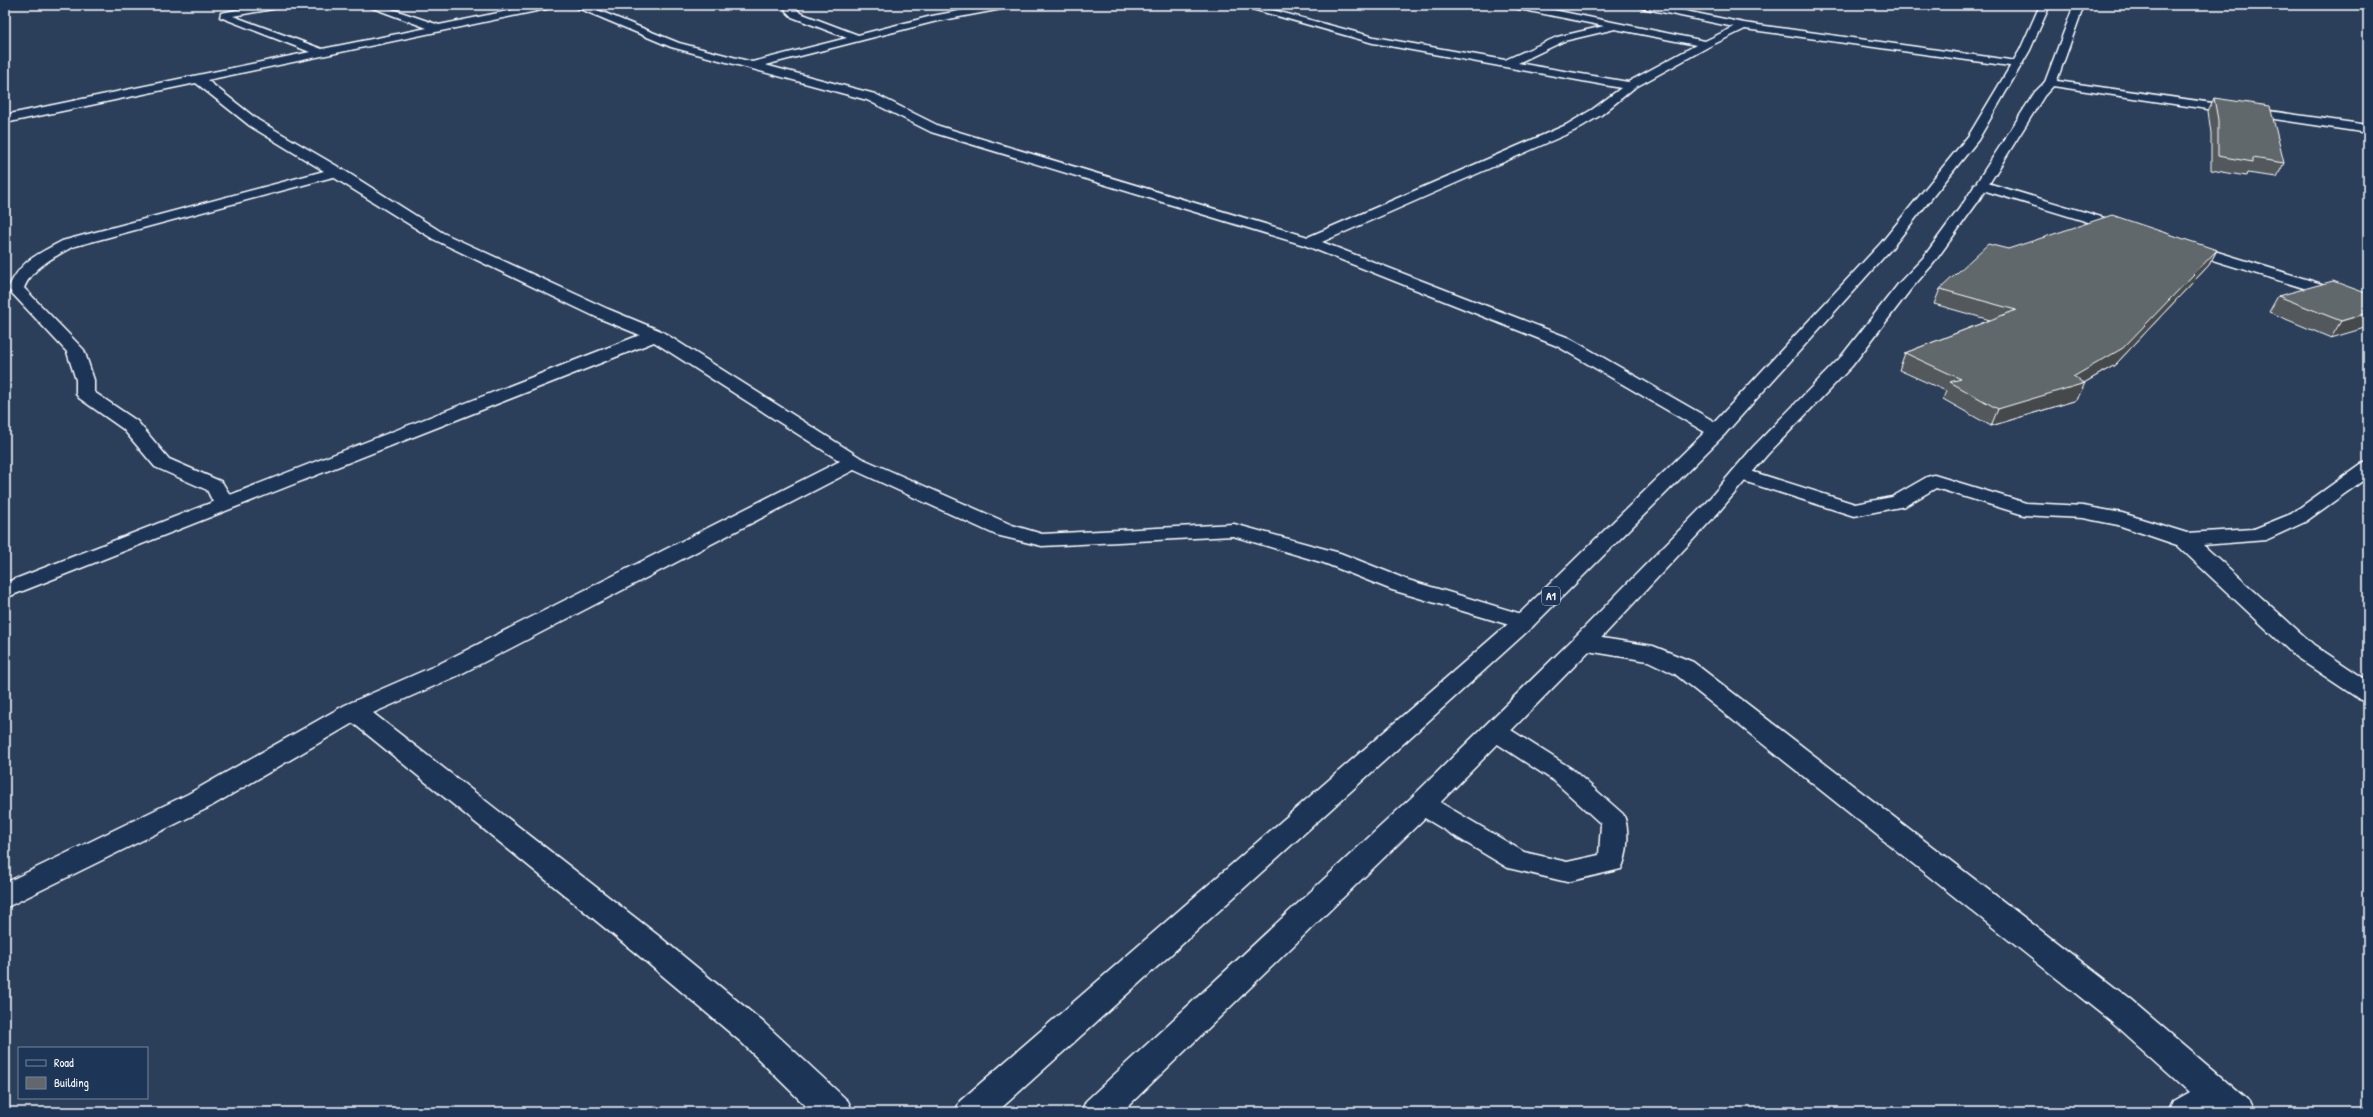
<svg xmlns="http://www.w3.org/2000/svg" width="2373" height="1117" font-family="'Patrick Hand',sans-serif">
  <style>
    .lines { fill: none; stroke-linecap: round; stroke-linejoin: round }
    .service-casing { stroke: #fff; stroke-width: 3 }
    .minor-casing { stroke: #fff; stroke-width: 3 }
    .trunk-casing { stroke: #fff; stroke-width: 3 }
    .service { fill: #1d3557; fill-rule: evenodd }
    .minor { fill: #1d3557; fill-rule: evenodd }
    .trunk { fill: #1d3557; fill-rule: evenodd }
    .wall { fill: #53595d; stroke: #fff }
    .shaded-wall { fill: #44484c; stroke: #fff }
    .building { fill: #61676c; stroke: #fff }
    .labels { text-anchor: middle; stroke-width: 3; stroke-linejoin: round; paint-order: stroke }
    .shield { fill: #1d3557; stroke: #bbc2cd; stroke-width: 1 }
    .shield-label { font-size: 11px; font-weight: bold; fill: #fff }
  </style>
  <rect width="100%" height="100%" fill="#2b3f5b"/>
  <filter id="ink" filterUnits="userSpaceOnUse"><feTurbulence type="fractalNoise" baseFrequency=".025" numOctaves="2"/><feDisplacementMap in="SourceGraphic" scale="8" xChannelSelector="R" yChannelSelector="G"/><feConvolveMatrix kernelMatrix="1 2 1 2 8 2 1 2 1" color-interpolation-filters="sRGB"/></filter>
  <g filter="url(#ink)">
    <g class="lines">
      <defs>
        <path id="service" d="M1495,723l8,2 69,44 51,45c7,13 5,42 -2,55l-54,13 -59,-14 -95,-57 -3,-7 3,-7 9,-2 9,2 93,55 43,10 32,-7 2,-31 -47,-43 -67,-44 -4,-6 4,-6z"/>
        <g id="minor">
          <path d="M262,5h21l-5,3 -45,8 89,33 105,-21 -62,-23h15l59,20 98,-20h19l-5,3 -344,72 51,40 84,49 101,64 165,76 53,22 200,127 151,67 30,9 192,-10 106,29 68,27 124,37 4,5 -4,5 -8,2 -8,-2 -124,-37 -68,-27 -91,-27 -191,10 -46,-11 -142,-65 -397,206 -84,37 287,224 103,85 85,79 5,11h-41l-71,-70 -103,-87 -285,-232 -145,85 -203,100v-25l183,-89 157,-89 94,-41 401,-203 -186,-119 -649,256v-15l208,-81 -6,-12 -52,-23 -32,-38 -44,-31 -3,-4v-14l-9,-28 -59,-63c12,-28 28,-34 54,-48l262,-70 -74,-45 -54,-43 -191,40v-8l305,-63 -90,-35 1,-4zM333,177l100,62 163,78 44,18 -410,160 -8,-13 -53,-23 -32,-38 -43,-29v-12l-10,-30 -60,-62c9,-21 29,-30 48,-41z"/>
          <path d="M571,5h14l94,38 73,19 95,-24 -55,-21 -6,-6 -2,-6h10l6,8 58,22 74,-19 59,-11h21l-5,3 -74,14 -168,43 110,29 64,32 369,111 258,-112 27,-16 28,-21 -248,-45 -135,-38h16l120,32 131,23 52,-23 47,-11 -90,-18 -5,-3h20l176,36 29,-14 -92,-19 -5,-3h19l88,18 273,38 6,3 -6,3 -272,-38 -35,17 -76,42 -33,27 -27,16 -252,111 247,96 155,89 3,4 -3,4 -7,2 -7,-2 -153,-89 -253,-101 -373,-113 -64,-32 -196,-53zM1615,29l81,16 -68,37 -110,-19 46,-22z"/>
          <polygon points="2360,5 2368,5 2368,8 2362,7"/>
          <polygon points="2050,80 2368,125 2368,133 2046,85 2044,83 2046,81"/>
          <polygon points="1981,181 2131,226 2133,229 2126,233 2121,232 1976,188 1974,185"/>
          <polygon points="2185,242 2348,292 2368,300 2368,311 2336,298 2180,250 2177,247"/>
          <polygon points="2368,462 2368,477 2305,522 2266,540 2203,545 2314,645 2368,681 2368,702 2359,699 2296,657 2177,545 2118,525 2083,518 2024,515 1936,488 1905,506 1854,516 1734,478 1731,474 1734,470 1741,468 1855,504 1892,497 1927,477 1934,475 2026,503 2083,506 2122,513 2187,533 2254,529 2291,514 2361,464"/>
          <polygon points="1583,635 1653,646 1693,662 2131,1000 2249,1101 2254,1112 2168,1112 2173,1101 2189,1092 2109,1020 1675,674 1648,661 1575,649 1571,643 1575,637"/>
        </g>
        <g id="trunk">
          <polygon points="2040,5 2050,5 2030,50 1978,140 1891,249 1724,435 1532,627 997,1112 955,1112 960,1101 1516,617 1710,427 1881,243 1969,135 2020,50"/>
          <polygon points="2074,5 2084,5 2056,83 2044,96 1977,203 1933,264 1911,289 1852,366 1767,455 1717,514 1591,649 1432,811 1122,1112 1081,1112 1086,1101 1412,797 1575,637 1703,506 1753,447 1840,358 1899,283 1923,258 1964,202 2035,92 2045,82"/>
        </g>
      </defs>
      <use href="#service" class="service-casing"/>
      <use href="#minor" class="minor-casing"/>
      <use href="#trunk" class="trunk-casing"/>
      <use href="#service" class="service"/>
      <use href="#minor" class="minor"/>
      <use href="#trunk" class="trunk"/>
    </g>
    <g class="wall">
      <polygon points="2214,98 2284,163 2277,177 2247,173 2246,176 2211,170 2211,133 2208,111"/>
      <polygon points="2008,249 2217,250 2209,265 2115,365 2084,383 2077,400 1991,426 1943,399 1946,391 1899,370 1905,353 1990,320 1934,304 1940,289"/>
      <polygon points="2368,294 2331,338 2269,312 2278,296"/>
    </g>
    <g class="shaded-wall">
      <polygon points="2217,250 2209,265 2115,365 2082,384 2085,383 2077,400 1991,426 1998,409 2073,377"/>
      <polygon points="2368,313 2368,327 2331,338 2341,321"/>
    </g>
    <g class="building">
      <polygon points="2214,98 2270,106 2284,163 2253,158 2253,162 2218,156 2218,120"/>
      <polygon points="2112,215 2217,250 2123,348 2073,377 2085,383 1998,409 1950,382 1961,379 1905,353 2016,310 1940,289 1988,244 2008,249"/>
      <polygon points="2333,281 2368,294 2368,313 2341,321 2278,296"/>
    </g>
  </g>
  <g class="labels">
    <rect class="shield" x="1542" y="587" width="18" height="18" rx="3"/>
    <g class="shield-label">
      <text x="1551" y="600">A1</text>
    </g>
  </g>
  <rect width="2373" height="1117" fill="none" stroke="#1d3557" stroke-width="20"/>
  <rect x="10" y="10" width="2353" height="1097" fill="none" stroke="#fff" stroke-width="1.5" filter="url(#ink)"/>
  <rect x="18" y="1047" width="130" height="52" fill="#1d3557" stroke="#77869a"/>
  <rect x="26" y="1060" width="20" height="6" fill="#1d3557" stroke="#77869a"/>
  <text x="54" y="1067" font-size="12" fill="#ffffff">Road</text>
  <rect x="26" y="1077" width="20" height="12" fill="#61676c" stroke="#77869a"/>
  <text x="54" y="1087" font-size="12" fill="#ffffff">Building</text>
</svg>
